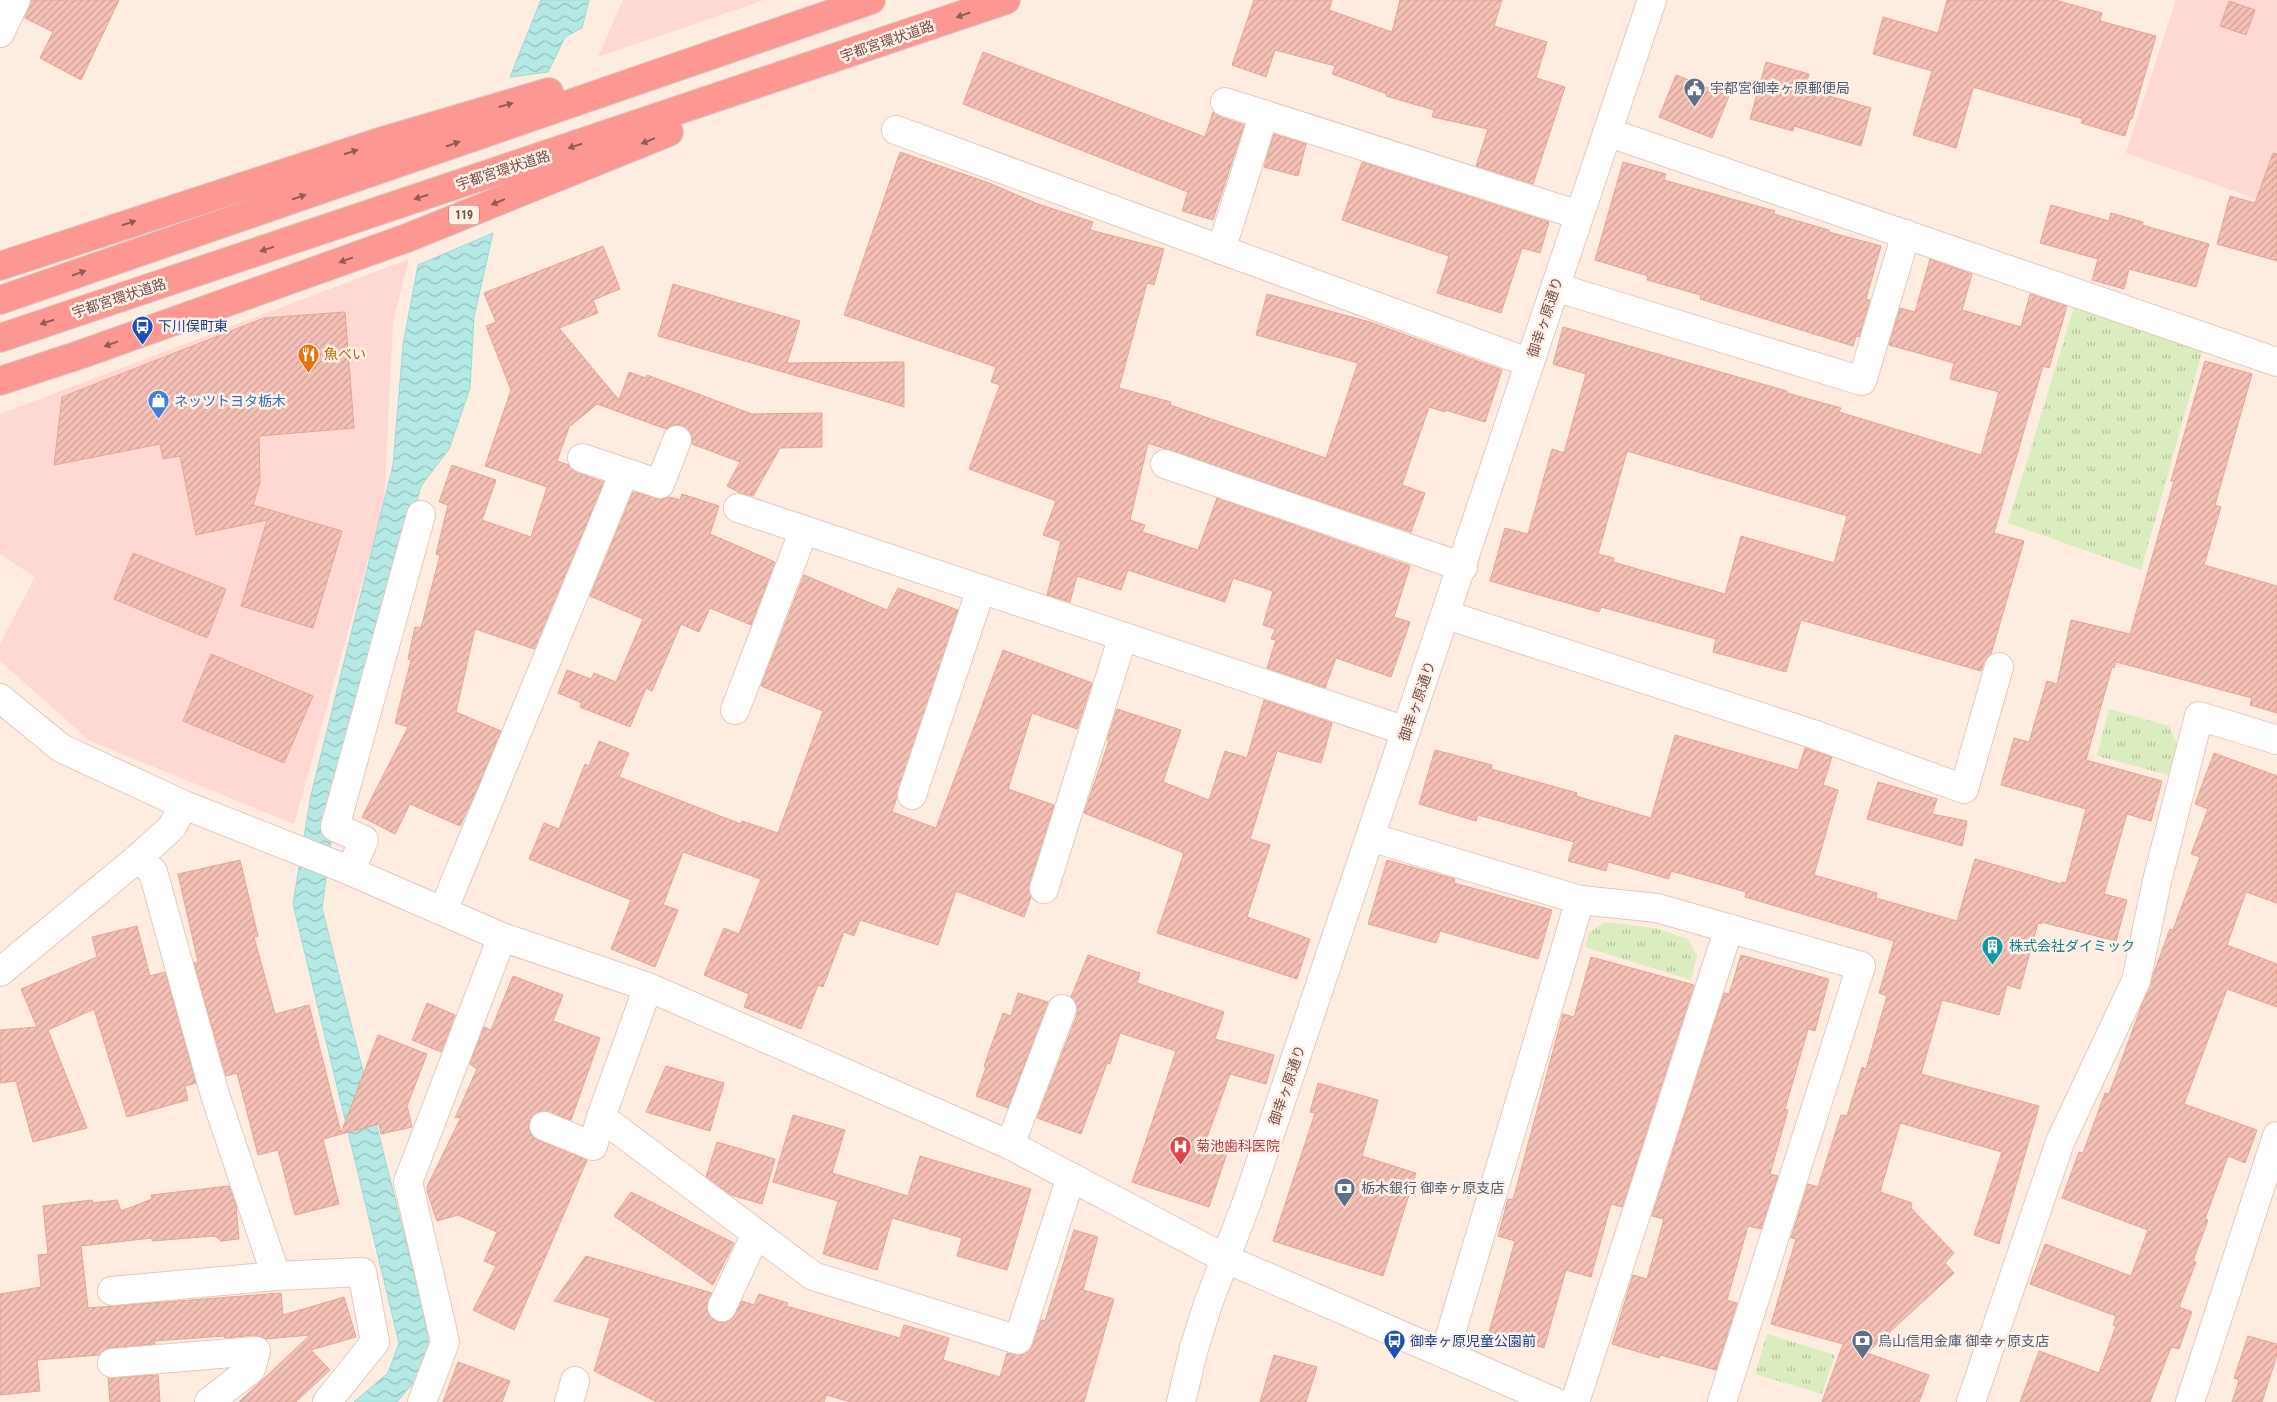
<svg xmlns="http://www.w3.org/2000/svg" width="2277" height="1402" font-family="'Roboto Condensed','Noto Sans JP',sans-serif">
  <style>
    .commercial { fill: #ffd7d3 }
    .grass { fill: url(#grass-tufts) }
    .water { fill: url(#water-waves); stroke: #99dbd7 }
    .building { fill: url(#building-hatch); stroke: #e9a395; fill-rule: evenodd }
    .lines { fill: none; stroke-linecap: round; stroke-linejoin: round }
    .minor-casing { stroke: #e5c8bf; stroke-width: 30 }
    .highway-casing { stroke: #d9cdcb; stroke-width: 30 }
    .minor { stroke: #fff; stroke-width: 28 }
    .highway { stroke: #fd9792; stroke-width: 28 }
    .oneway { fill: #925b55 }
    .labels { text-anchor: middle; stroke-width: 5; stroke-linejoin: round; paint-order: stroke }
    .shield { fill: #fff1e8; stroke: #a07e77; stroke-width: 1 }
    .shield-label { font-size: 12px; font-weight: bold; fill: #774c46 }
    .street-label { font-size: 14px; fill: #774c46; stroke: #fff1e8 }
    .service-label { font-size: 14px; fill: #4e5e75; stroke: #fff1e8; text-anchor: start }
    .transit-label { font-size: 14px; fill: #164399; stroke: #fff1e8; text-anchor: start }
    .food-label { font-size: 14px; fill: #c56008; stroke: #fff1e8; text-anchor: start }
    .shop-label { font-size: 14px; fill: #366cbe; stroke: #fff1e8; text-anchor: start }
    .culture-label { font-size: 14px; fill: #0d838f; stroke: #fff1e8; text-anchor: start }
    .health-label { font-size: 14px; fill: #be3a42; stroke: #fff1e8; text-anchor: start }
  </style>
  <defs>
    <pattern id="grass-tufts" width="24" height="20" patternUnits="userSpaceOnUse" patternTransform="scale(1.25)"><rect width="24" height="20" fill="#dbecbe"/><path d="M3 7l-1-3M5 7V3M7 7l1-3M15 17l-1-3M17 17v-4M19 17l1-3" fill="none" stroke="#b6c19c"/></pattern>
    <pattern id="water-waves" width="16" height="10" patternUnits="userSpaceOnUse" patternTransform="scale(1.25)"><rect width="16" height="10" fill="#b4e9e5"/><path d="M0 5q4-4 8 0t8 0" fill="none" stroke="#97bfbb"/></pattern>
    <pattern id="building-hatch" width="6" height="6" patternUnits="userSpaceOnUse" patternTransform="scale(1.25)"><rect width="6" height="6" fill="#f5c1b6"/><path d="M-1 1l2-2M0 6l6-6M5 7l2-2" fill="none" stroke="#cb9f96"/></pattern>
  </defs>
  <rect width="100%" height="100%" fill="#feece1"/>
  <g class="commercial">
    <polygon points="623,0 764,0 598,57"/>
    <polygon points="2176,0 2277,0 2277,206 2126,153"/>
    <polygon points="409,259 393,322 384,503 294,824 90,741 0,661 0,644 35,577 0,554 0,414"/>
  </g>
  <g class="grass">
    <polygon points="2074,307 2203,349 2141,570 2008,523"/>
    <polygon points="2109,709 2169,726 2179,749 2172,776 2097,756"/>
    <polygon points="1605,922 1655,928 1688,939 1697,956 1691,980 1585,947 1589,933"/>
    <polygon points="1767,1334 1835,1355 1822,1394 1755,1374"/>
  </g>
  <g class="water">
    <polygon points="541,0 589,0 582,28 565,37 548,72 510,77"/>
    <polygon points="493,233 474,317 470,388 449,449 421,486 335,812 322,908 421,1302 430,1351 418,1377 397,1402 354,1402 388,1373 399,1343 293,904 311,795 393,465 403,345 418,265"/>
  </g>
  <g class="building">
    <polygon points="31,0 119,0 81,80 40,58 53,32 25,18"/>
    <polygon points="1254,0 1332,0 1329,10 1392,32 1400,0 1502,0 1494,26 1547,42 1536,78 1565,87 1533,184 1476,166 1488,129 1432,117 1434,110 1386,96 1387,94 1332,74 1335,66 1275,50 1266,77 1232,65"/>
    <polygon points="1947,0 2055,0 2102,13 2100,21 2156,36 2132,119 2130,119 2125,136 2081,123 2083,119 1976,88 1973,88 1956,148 1913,135 1932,71 1873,54 1883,17 1938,33"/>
    <polygon points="2229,1 2255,10 2246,35 2220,26"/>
    <polygon points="983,52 1205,137 1213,112 1220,117 1244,125 1213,220 1182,211 1188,192 963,104"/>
    <polygon points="1766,62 1809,74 1805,89 1871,108 1861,146 1794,126 1793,131 1750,119"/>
    <polygon points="1676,75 1729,96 1712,138 1659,117"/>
    <polygon points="1274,134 1306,144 1298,176 1264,167"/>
    <polygon points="900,152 989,183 1038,204 1093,222 1090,230 1164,249 1154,285 1147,283 1119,388 1171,402 1170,405 1326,458 1358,363 1256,335 1267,294 1370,322 1502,370 1485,422 1445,410 1445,412 1429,407 1402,485 1425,493 1411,532 1148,443 1130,520 1145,525 1142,532 1198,550 1217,498 1410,566 1394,617 1410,622 1391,677 1336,658 1325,688 1267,668 1276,640 1271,639 1275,629 1263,625 1273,591 1233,578 1225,602 1128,570 1121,590 1077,576 1070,602 1047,595 1061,541 1043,535 1056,501 969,469 1000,385 991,382 996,367 844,315"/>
    <polygon points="2273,153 2277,154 2277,261 2217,244 2230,196 2255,203"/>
    <polygon points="1362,162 1549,222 1540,253 1522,248 1501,313 1437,293 1449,256 1342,220"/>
    <polygon points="1623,162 1666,174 1664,180 1775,211 1774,214 1829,230 1829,232 1881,246 1866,299 1870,300 1859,337 1856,336 1853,346 1700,299 1701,295 1647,280 1648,276 1595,260"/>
    <polygon points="2051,205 2109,221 2111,213 2143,222 2142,225 2209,244 2196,287 2129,269 2124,289 2092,280 2098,259 2040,243"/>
    <polygon points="603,246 620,289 593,300 598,313 559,328 619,400 629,372 646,378 647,375 752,414 822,413 822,447 780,448 753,496 740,493 727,486 740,462 692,444 692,437 689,431 682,425 674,425 666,429 597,404 569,427 557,461 569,465 577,473 604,482 534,649 475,629 456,712 501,731 477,789 460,826 410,804 395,834 362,817 408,727 395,723 411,660 408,659 415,627 421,628 440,555 436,554 448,505 439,502 452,465 496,480 482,520 531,537 547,487 485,466 511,390 486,326 496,322 484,293"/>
    <path d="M1930,259l42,15 -10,36 59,17 9,-33 37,12 -18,62 -6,-2 -49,167 30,8 -33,113 -7,8 -3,9 -180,-51 -15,52 -73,-20 3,-13 -115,-32 -2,5 -109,-31 15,-53 23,6 24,-85 12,4 22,-79 -33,-10 10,-37 224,64v2l54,15 -2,4 142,43 18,-63 -49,-13 4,-16 -65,-18 11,-37 15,4zM1627,451l220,65 -13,47 -93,-27 -16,58 -112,-32 1,-4 -16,-4z"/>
    <polygon points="673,284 800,321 787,363 904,362 904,407 658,336"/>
    <polygon points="345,312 354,428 259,436 260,483 253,505 342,531 313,628 241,606 267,520 196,535 180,456 163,459 160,444 54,465 62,397 264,318"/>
    <polygon points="2205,361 2252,374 2215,505 2221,507 2204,565 2277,586 2277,713 2250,705 2252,698 2116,662 2114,668 2112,667 2086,760 2162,781 2151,821 2127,814 2104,894 2127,900 2116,941 2041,922 2041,924 2038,923 2020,989 2007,985 1999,1015 1942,1000 1921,1074 2039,1106 1999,1244 1974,1235 2002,1152 1900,1123 1880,1192 1912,1203 1911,1208 1954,1253 1945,1263 1954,1273 1867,1353 1929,1375 1919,1402 1822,1402 1843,1344 1771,1324 1796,1239 1791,1238 1808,1184 1818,1187 1841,1115 1847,1116 1862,1067 1866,1069 1887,996 1879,993 1894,941 1745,897 1746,892 1671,871 1669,879 1608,862 1606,871 1568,861 1574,842 1478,815 1476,821 1419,804 1435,750 1492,765 1491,769 1577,793 1576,796 1651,818 1675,735 1798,770 1805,748 1832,757 1823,785 1838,790 1814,875 1877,893 1876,898 1957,921 1975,859 2061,884 2062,882 2066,883 2086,809 2001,785 2014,738 2029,742 2047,681 2057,684 2071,620 2130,634 2174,481 2171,481"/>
    <polygon points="633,492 662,499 669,497 680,500 682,494 719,506 710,534 775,562 751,625 710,608 699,632 681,624 652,691 646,688 630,727 580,707 582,703 558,693 567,670 591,679 594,673 616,682 643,619 590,596"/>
    <polygon points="133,553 226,589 207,638 114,599"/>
    <polygon points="804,575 887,610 898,588 958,610 892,812 936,828 1003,650 1092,683 1077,729 1032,713 1008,789 1054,805 1029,884 1031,897 1024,917 956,891 938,945 860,920 854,936 844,932 823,987 818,985 801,1029 744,1007 749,994 704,975 724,928 739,934 761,879 683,852 663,905 678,910 655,967 611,949 631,900 529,859 544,823 559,829 585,764 589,766 599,741 629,753 619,777 741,824 742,821 778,833 823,711 761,686"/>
    <polygon points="211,654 313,696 284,763 183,721"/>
    <polygon points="1264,700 1332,723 1321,763 1277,751 1250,839 1270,845 1247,917 1310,939 1297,979 1157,933 1184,853 1084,813 1109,741 1107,740 1117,709 1181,730 1163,782 1209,800 1225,751 1247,758"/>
    <polygon points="2214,753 2277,776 2277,903 2246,892 2227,945 2277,964 2277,1007 2227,989 2184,1104 2257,1130 2245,1163 2228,1156 2205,1219 2208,1220 2193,1261 2196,1262 2179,1307 2192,1312 2179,1349 2171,1347 2150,1402 2020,1402 2039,1351 2099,1373 2116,1326 2113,1325 2116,1316 2030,1284 2045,1244 2131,1276 2148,1230 2062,1198 2079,1152 2083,1153 2105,1093 2109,1094 2170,929 2173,930 2200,857 2191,854 2208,809 2195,804"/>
    <polygon points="1878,782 1937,799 1932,814 1967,821 1962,846 1867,819"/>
    <polygon points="240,860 258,936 254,937 275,1014 309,1005 341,1133 378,1035 427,1054 407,1106 412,1127 381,1134 379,1124 323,1139 339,1204 295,1215 278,1150 258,1155 237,1073 226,1076 194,963 198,962 178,874"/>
    <polygon points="1387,860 1455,879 1454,883 1552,910 1538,959 1440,931 1436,943 1368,924"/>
    <polygon points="137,926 150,976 165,972 196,1083 185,1086 188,1100 127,1117 94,1009 48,1030 87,1128 33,1142 16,1081 0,1083 0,1030 37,1027 21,989 97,957 92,937"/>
    <polygon points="1088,955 1140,973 1137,983 1224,1012 1215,1039 1274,1055 1266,1084 1230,1074 1206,1140 1229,1147 1209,1207 1132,1182 1176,1051 1120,1033 1110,1064 1107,1063 1081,1134 1037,1118 1077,1015 1077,1006 1071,997"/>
    <polygon points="1741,955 1829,979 1815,1031 1808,1029 1785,1109 1788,1110 1770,1174 1778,1176 1761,1229 1748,1226 1727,1300 1737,1303 1716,1370 1660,1355 1659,1358 1612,1344 1633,1275 1647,1279 1664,1219 1652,1216 1724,993 1729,994"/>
    <polygon points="1591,957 1694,985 1622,1207 1611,1204 1591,1277 1566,1270 1544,1348 1489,1332 1515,1241 1498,1236 1508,1199 1513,1200 1563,1014 1574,1017"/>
    <polygon points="513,976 563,995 553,1021 600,1038 571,1120 542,1111 534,1114 529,1121 529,1129 532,1136 538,1140 587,1160 514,1330 473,1310 496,1266 484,1261 497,1232 458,1215 437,1221 427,1191 427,1187 461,1117 455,1118 477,1069 470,1064 484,1027 491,1030"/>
    <polygon points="1018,993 1048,1002 1008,1108 976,1096 986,1067 984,1066 1003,1013 1011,1016"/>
    <polygon points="427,1003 455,1015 441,1052 412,1040"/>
    <polygon points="666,1066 724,1083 710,1131 646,1112"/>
    <polygon points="1318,1083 1378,1100 1362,1156 1416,1173 1383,1276 1273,1241 1315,1113 1310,1112"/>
    <polygon points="793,1115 845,1130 832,1173 908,1196 920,1156 1031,1189 1007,1270 957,1256 962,1238 892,1218 877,1270 823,1254 838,1201 773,1182"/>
    <polygon points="717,1142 775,1159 762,1204 731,1195 706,1177"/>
    <polygon points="229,1186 236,1205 239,1239 221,1241 215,1236 152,1241 152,1238 81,1246 88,1308 281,1293 283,1315 344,1297 356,1337 311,1350 330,1370 296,1402 239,1402 310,1335 265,1339 255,1335 225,1338 224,1336 154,1341 155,1344 110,1348 104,1350 99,1355 37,1360 40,1391 0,1395 0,1294 41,1287 38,1255 48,1254 43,1206 92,1200 93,1203 117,1200 121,1211 152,1199 151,1195"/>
    <polygon points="631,1192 734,1243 713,1285 614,1216"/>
    <polygon points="1074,1230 1098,1237 1083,1290 1114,1299 1084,1402 851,1402 826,1395 824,1402 657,1402 594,1371 610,1318 554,1301 586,1256 712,1293 707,1309 710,1316 716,1321 723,1323 731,1320 742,1301 754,1305 759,1294 788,1303 786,1306 900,1338 904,1325 949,1338 943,1360 1000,1377 1007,1353 1021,1355 1028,1352 1033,1345 1041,1320 1045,1321"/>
    <polygon points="2248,1336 2277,1344 2277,1355 2262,1402 2232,1402 2239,1380 2234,1378"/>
    <polygon points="1274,1355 1317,1367 1306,1402 1260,1402"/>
    <polygon points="458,1362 510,1381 502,1402 443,1402"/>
    <polygon points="158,1375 160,1402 110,1402 108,1378"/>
  </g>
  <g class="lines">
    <defs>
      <g id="minor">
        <polyline points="0,33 16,0"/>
        <polyline points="1225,102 1579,215"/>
        <polyline points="896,130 1530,363"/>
        <polyline points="1607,132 2277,362"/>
        <polyline points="1221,250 1264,114"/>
        <polyline points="1555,287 1862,381 1906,234"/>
        <polyline points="582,458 660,484 677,440"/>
        <polyline points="1165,464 1463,567"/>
        <polyline points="738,508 1406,731"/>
        <polyline points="1447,615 1816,735 1964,789 1999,667"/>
        <polyline points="0,698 61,748 184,805 336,865 502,937 648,987 1010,1145 1226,1259 1555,1402"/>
        <polyline points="735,710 804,530"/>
        <polyline points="912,795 981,589"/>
        <polyline points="1370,837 1580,900 1657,908 1861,966 1722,1402"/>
        <polyline points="138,858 153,872 215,1095 276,1276 362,1272 375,1342 327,1402"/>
        <polyline points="350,871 364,840 335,827 421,515"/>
        <polyline points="1044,889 1123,636"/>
        <polyline points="443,911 624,473"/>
        <polyline points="0,972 138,858 172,827 184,805"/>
        <polyline points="648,987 601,1117 813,1276 1018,1340 1071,1177"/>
        <polyline points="544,1126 593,1146 601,1117"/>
        <polyline points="1010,1145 1062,1009"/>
        <polyline points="112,1291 276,1276"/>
        <polyline points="722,1307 756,1234"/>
        <polyline points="1445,1353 1580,900"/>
        <polyline points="112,1363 256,1351 251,1369 209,1402"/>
        <polyline points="422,1402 445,1342 408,1182 502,937"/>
        <polyline points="569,1402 575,1381"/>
        <polyline points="1181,1402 1194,1348 1208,1304 1248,1199 1652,0"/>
        <polyline points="1575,1402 1729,928"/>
        <polyline points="1971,1402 2060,1142 2136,981 2157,881 2199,716 2277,740"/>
        <polyline points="2190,1402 2277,1136"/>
      </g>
      <g id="highway">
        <polyline points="0,266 376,143 549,92"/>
        <polyline points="0,300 871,0"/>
        <polyline points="0,338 1006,0"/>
        <polyline points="0,381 82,354 407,238 669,132"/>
      </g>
    </defs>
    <use href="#minor" class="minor-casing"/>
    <use href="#highway" class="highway-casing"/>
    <use href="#minor" class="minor"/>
    <use href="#highway" class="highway"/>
  </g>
  <defs><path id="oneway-solid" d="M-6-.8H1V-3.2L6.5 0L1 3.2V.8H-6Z" transform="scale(1.25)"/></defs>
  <g class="oneway">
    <use href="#oneway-solid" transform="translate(963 15) rotate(161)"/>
    <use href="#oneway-solid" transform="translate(506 105) rotate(-16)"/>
    <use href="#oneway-solid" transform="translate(648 141) rotate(158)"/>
    <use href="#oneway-solid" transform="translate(453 144) rotate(-19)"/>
    <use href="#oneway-solid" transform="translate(575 146) rotate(162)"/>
    <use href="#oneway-solid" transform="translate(351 152) rotate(-18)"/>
    <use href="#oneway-solid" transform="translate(299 197) rotate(-19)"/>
    <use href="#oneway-solid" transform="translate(421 197) rotate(162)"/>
    <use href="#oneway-solid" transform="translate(498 202) rotate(158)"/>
    <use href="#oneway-solid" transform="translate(129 223) rotate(-18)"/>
    <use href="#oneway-solid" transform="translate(267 249) rotate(162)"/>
    <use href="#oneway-solid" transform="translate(346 260) rotate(160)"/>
    <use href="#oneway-solid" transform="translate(79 273) rotate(-19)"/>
    <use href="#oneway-solid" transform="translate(47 322) rotate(162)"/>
    <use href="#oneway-solid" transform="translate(111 344) rotate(160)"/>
  </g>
  <defs>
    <symbol id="civic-pin" viewBox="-11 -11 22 30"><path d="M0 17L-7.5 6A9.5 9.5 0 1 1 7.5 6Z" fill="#5c6f8a" stroke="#fff1e8"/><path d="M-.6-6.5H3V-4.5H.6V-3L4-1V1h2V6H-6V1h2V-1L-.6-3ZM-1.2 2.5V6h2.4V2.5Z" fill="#fff"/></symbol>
    <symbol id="bus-pin" viewBox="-11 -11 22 30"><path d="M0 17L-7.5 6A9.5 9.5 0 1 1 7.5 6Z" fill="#1a4fb4" stroke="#fff1e8"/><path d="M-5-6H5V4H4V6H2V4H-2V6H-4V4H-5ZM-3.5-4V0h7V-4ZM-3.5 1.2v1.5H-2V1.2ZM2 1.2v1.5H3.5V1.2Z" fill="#fff"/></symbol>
    <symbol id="restaurant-pin" viewBox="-11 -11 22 30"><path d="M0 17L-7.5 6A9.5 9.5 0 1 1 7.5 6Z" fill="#e8710a" stroke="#fff1e8"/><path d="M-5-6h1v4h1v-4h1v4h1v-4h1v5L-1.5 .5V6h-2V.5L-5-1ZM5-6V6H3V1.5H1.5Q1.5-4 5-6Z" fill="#fff"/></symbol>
    <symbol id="shop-pin" viewBox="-11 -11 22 30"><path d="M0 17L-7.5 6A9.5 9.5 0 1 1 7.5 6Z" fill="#3f7fe0" stroke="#fff1e8"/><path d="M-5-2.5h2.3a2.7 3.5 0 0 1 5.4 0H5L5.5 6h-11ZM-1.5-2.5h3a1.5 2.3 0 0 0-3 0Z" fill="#fff"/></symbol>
    <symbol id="building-pin" viewBox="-11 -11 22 30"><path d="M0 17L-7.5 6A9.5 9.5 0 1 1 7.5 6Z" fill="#0f9aa8" stroke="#fff1e8"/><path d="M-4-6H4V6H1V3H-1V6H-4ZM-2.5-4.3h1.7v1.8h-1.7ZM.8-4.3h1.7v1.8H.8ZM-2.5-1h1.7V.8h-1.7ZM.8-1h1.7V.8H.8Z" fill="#fff"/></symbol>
    <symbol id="hospital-pin" viewBox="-11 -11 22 30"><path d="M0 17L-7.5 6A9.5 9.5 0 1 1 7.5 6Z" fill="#e0444e" stroke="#fff1e8"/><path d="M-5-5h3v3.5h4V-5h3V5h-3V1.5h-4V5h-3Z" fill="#fff"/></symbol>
    <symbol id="bank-pin" viewBox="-11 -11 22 30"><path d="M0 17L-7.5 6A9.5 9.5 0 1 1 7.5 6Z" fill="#5c6f8a" stroke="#fff1e8"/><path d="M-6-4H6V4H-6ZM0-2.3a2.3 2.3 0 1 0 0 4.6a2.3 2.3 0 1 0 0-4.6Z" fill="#fff"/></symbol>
  </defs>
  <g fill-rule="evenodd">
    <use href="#civic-pin" x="1682" y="76" width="25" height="34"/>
    <use href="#bus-pin" x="130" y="314" width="25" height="34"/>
    <use href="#restaurant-pin" x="296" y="342" width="25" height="34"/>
    <use href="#shop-pin" x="146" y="388" width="25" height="34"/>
    <use href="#building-pin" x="1980" y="934" width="25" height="34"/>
    <use href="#hospital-pin" x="1168" y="1134" width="25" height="34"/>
    <use href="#bank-pin" x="1332" y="1176" width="25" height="34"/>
    <use href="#bus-pin" x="1382" y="1328" width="25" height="34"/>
    <use href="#bank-pin" x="1850" y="1328" width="25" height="34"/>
  </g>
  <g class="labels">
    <rect class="shield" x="449" y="205.5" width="30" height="19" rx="4"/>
    <g class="shield-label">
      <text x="464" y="219">119</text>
    </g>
    <g class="street-label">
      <text transform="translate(887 41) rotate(-19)" y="5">宇都宮環状道路</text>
      <text transform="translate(503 170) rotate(-18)" y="5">宇都宮環状道路</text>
      <text transform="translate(119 298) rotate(-18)" y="5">宇都宮環状道路</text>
      <text transform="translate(1545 317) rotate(-72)" y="5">御幸ヶ原通り</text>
      <text transform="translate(1417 701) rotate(-71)" y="5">御幸ヶ原通り</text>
      <text transform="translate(1287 1085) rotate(-71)" y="5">御幸ヶ原通り</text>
    </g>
    <g class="service-label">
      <text x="1710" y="93">宇都宮御幸ヶ原郵便局</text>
      <text x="1361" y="1193">栃木銀行 御幸ヶ原支店</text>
      <text x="1878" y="1346">烏山信用金庫 御幸ヶ原支店</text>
    </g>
    <g class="transit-label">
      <text x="158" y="331">下川俣町東</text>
      <text x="1410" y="1346">御幸ヶ原児童公園前</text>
    </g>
    <g class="food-label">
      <text x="324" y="359">魚べい</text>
    </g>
    <g class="shop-label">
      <text x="174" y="406">ネッツトヨタ栃木</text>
    </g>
    <g class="culture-label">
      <text x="2009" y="951">株式会社ダイミック</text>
    </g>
    <g class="health-label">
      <text x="1196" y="1151">菊池歯科医院</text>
    </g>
  </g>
</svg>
